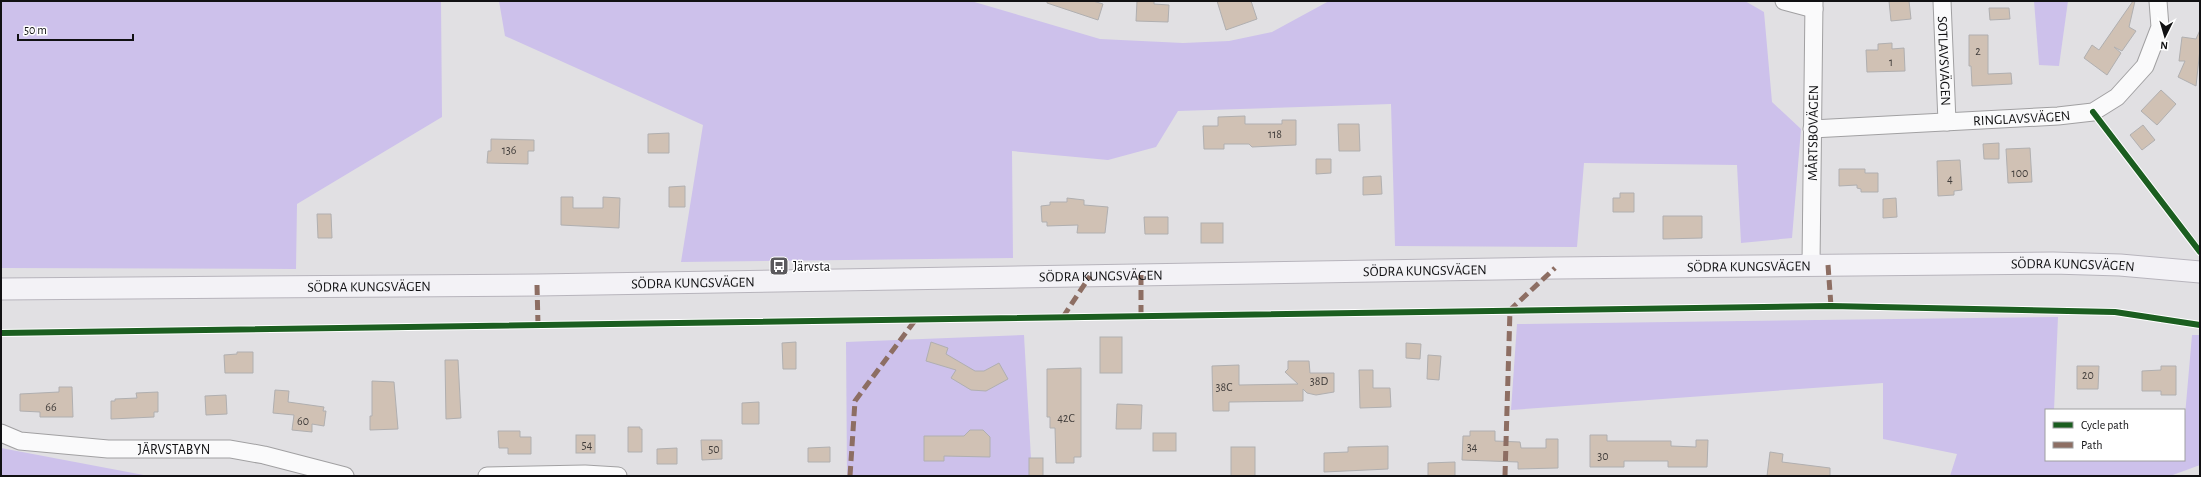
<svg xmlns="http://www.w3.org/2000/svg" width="2201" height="477" font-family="'Alegreya Sans',sans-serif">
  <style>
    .green { fill: #cdc1eb }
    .building { fill: #d0c1b4; stroke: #b0afb0 }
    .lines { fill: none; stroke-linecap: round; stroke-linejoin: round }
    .minor-casing { stroke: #a1a0a2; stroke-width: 19 }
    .major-casing { stroke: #b7b4bc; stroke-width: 23 }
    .minor { stroke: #fafafb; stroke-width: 17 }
    .major { stroke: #f3f2f6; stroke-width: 21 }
    .quiet { stroke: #8d6e63; stroke-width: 5; stroke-dasharray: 10 5; stroke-linecap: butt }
    .cycleway-casing { stroke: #fff; stroke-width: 8 }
    .cycleway { stroke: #1b5e20; stroke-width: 6 }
    .labels { text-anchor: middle; stroke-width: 3; stroke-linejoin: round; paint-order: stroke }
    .number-label { font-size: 12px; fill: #413d3b }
    .street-label { font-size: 14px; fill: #111113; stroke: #fff }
    .poi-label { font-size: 14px; fill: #111113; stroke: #fff; text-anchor: start }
  </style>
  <rect width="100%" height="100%" fill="#e1e0e3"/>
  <g class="green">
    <polygon points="1,1 441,1 442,117 297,204 296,269 1,268"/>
    <polygon points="499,1 971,1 1100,39 1183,43 1229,41 1272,32 1329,1 1745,1 1764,12 1772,102 1801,129 1792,238 1741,243 1737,165 1584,163 1577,247 1395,246 1391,104 1178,111 1156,147 1108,160 1012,151 1013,258 681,262 703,125 505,36"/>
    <polygon points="2034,1 2068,1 2059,66 2039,65"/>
    <polygon points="2058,317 2054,410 2046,410 2046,460 2184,460 2184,427 2192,335 2200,335 2200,465 2170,476 1950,476 1957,454 1883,439 1883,383 1511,410 1517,324"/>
    <polygon points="1024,335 1032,476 847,476 846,342"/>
    <polygon points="1,448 149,476 1,476"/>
  </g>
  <g class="building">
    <polygon points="1047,1 1093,1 1103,4 1098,20 1047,3"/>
    <polygon points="1137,1 1154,1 1154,4 1169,5 1168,22 1136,21"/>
    <polygon points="1217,1 1251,1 1257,19 1226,30"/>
    <polygon points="1889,1 1909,1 1911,19 1891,21"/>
    <polygon points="2133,1 2135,1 2129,27 2136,31 2122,51 2114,47 2121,53 2107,75 2084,58 2092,45 2099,50"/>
    <polygon points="1989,8 2009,8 2010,19 1990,20"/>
    <polygon points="2200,30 2200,49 2196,86 2178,77 2185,61 2179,61 2182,37 2196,39"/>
    <polygon points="1969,35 1988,35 1988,74 2011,73 2012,84 1972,86 1971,66 1969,66"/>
    <polygon points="1892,43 1892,49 1904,48 1905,71 1867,72 1866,50 1878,50 1878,44"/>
    <polygon points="2161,90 2176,104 2157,125 2141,111"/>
    <polygon points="1245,116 1245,124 1282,124 1282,120 1296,120 1296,145 1252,147 1249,144 1224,144 1224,149 1204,149 1203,126 1218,126 1218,117"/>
    <polygon points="1338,124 1359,124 1360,151 1339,151"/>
    <polygon points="2143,125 2155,140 2142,150 2130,135"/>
    <polygon points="669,133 669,153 648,153 648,134"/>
    <polygon points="491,139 534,140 534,151 528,151 528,164 487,163 488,151 491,151"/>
    <polygon points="1999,143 1999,159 1984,159 1983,144"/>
    <polygon points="2030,148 2032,182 2008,183 2006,149"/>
    <polygon points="1316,159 1331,159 1331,173 1316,174"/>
    <polygon points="1960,160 1962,190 1954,191 1954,195 1938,196 1937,161"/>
    <polygon points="1839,169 1865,169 1865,173 1878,173 1878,192 1861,192 1861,189 1857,188 1857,185 1839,186"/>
    <polygon points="1381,176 1382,194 1363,195 1363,177"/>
    <polygon points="685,186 685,207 669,207 669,187"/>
    <polygon points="1620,193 1634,193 1634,212 1613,212 1613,198 1620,198"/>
    <polygon points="561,197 573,197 573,208 603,208 603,197 620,198 619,228 561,225"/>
    <polygon points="1067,198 1084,200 1084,205 1108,207 1105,233 1077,233 1078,225 1047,226 1047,222 1042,222 1041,206 1050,205 1050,202 1067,202"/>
    <polygon points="1896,198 1897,217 1883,218 1883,199"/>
    <polygon points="317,214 331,214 332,238 318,238"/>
    <polygon points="1663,216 1702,216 1702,238 1663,239"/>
    <polygon points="1144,217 1168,217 1168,234 1145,234"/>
    <rect x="1201" y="223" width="22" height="20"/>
    <rect x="1100" y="337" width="22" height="36"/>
    <polygon points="796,342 796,369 783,369 782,343"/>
    <polygon points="931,342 948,348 946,354 975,371 984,371 999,363 1008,379 986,391 971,390 951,378 956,370 926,361"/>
    <polygon points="1406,343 1421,344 1420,359 1406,358"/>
    <polygon points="237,352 253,352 253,373 225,373 224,355 237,354"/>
    <polygon points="1428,355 1441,356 1439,380 1427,379"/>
    <polygon points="445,360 458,360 461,418 446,419"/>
    <polygon points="1288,361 1309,361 1310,373 1334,373 1334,392 1316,395 1307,393 1303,389 1303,401 1229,402 1229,411 1213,411 1212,366 1239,365 1239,385 1298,384 1285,372 1288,369"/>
    <polygon points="2077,366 2099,366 2098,389 2077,389"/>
    <polygon points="2161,366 2176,366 2176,395 2161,395 2161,391 2142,391 2142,371 2161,370"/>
    <polygon points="1081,368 1081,457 1074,457 1074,463 1056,463 1055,428 1050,428 1050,417 1047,417 1047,369"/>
    <polygon points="1359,370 1373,370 1373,388 1390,388 1391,407 1360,408"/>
    <polygon points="372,381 394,382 398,429 370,430 370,416 372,416"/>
    <polygon points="59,387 72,387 73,417 40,417 40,412 20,411 20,394 59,392"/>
    <polygon points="275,390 289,391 288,402 324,407 323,411 326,411 324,426 312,424 312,432 292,430 294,415 273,413"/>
    <polygon points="158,392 158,412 154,412 154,417 111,419 111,401 115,401 115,399 137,398 136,393"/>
    <polygon points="226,395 227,414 206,415 205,396"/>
    <polygon points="759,402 759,424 742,424 742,403"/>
    <polygon points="1117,404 1142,405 1141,429 1116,429"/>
    <polygon points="628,427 640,427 640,429 642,429 642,452 628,452"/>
    <polygon points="970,430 983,430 990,437 990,457 944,456 944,461 924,461 924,436 964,436"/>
    <polygon points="498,431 520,431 520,437 531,437 531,454 508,454 508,448 499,448"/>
    <polygon points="1470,431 1495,431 1495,441 1520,442 1521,448 1546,448 1546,439 1558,439 1558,468 1518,469 1518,462 1462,460 1463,436 1470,436"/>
    <rect x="1153" y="433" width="23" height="18"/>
    <rect x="576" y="435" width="19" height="18"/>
    <polygon points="1590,435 1607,435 1607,441 1671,441 1671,446 1696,447 1696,440 1708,440 1707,467 1668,467 1668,461 1624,461 1624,467 1590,467"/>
    <polygon points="701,440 722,440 722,459 702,460"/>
    <polygon points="1388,446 1388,469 1324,472 1324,453 1348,452 1348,447"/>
    <polygon points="830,447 830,462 808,462 808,448"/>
    <rect x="1231" y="447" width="24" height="29"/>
    <polygon points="677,448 677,464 657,464 657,449"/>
    <polygon points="1770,452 1783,454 1782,462 1830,468 1830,476 1767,476"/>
    <rect x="1029" y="458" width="14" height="18"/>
    <polygon points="1455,462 1455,476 1428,476 1428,463"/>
  </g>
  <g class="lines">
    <defs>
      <g id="minor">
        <polyline points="1784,1 1814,9"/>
        <path id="s1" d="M1942,1l5,121"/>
        <path id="s2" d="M1812,129l246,-13 35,-4 24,-15 28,-31 15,-39 -2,-26"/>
        <path id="s3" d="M1811,265l3,-264"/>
        <path id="s4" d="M1,433l19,8 88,8h122l34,6 81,21"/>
        <polyline points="487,476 585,474 618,476"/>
      </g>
      <g id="major">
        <path id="s5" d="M1,289l536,-4 1018,-17 498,-5 67,2 80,7"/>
      </g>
    </defs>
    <use href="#minor" class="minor-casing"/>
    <use href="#major" class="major-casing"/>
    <use href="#minor" class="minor"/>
    <use href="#major" class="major"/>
    <g class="quiet">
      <polyline points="1828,265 1831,306"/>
      <polyline points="1141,275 1141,316"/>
      <polyline points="537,285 538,325"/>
      <polyline points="1063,317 1090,276"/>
      <polyline points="850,476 855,401 916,319"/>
      <polyline points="1505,476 1510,310 1555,268"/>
    </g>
    <defs>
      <g id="cycleway">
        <polyline points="2093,112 2200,252"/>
        <polyline points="1,333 1831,306 2115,312 2200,325"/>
      </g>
    </defs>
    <use href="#cycleway" class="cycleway-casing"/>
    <use href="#cycleway" class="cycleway"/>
  </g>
  <defs>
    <symbol id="bus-square" viewBox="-11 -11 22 22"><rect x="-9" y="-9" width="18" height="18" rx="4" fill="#5a595c" stroke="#fff"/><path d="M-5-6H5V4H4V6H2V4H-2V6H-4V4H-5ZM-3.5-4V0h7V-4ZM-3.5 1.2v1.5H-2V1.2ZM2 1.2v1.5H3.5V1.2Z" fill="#fff"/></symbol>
  </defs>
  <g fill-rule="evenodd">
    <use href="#bus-square" x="768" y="255" width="22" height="22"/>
  </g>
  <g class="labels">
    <g class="number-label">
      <text x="1978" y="55">2</text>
      <text x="1891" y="66">1</text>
      <text x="1275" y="138">118</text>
      <text x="509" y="154">136</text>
      <text x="2020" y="177">100</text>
      <text x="1950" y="183">4</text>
      <text x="2088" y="379">20</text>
      <text x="1319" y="385">38D</text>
      <text x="1224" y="391">38C</text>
      <text x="51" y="411">66</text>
      <text x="1066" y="422">42C</text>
      <text x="303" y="425">60</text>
      <text x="587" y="449">54</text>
      <text x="1472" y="451">34</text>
      <text x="714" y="453">50</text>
      <text x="1603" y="460">30</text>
    </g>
    <g class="street-label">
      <text dy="5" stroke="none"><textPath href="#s1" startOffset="60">SOTLAVSVÄGEN</textPath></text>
      <text dy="5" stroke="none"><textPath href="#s2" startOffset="210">RINGLAVSVÄGEN</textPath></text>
      <text dy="5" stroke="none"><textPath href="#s3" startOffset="132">MÅRTSBOVÄGEN</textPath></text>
      <text dy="5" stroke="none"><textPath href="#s5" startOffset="2072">SÖDRA KUNGSVÄGEN</textPath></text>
      <text dy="5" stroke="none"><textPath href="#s5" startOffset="1748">SÖDRA KUNGSVÄGEN</textPath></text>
      <text dy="5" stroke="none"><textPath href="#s5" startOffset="1424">SÖDRA KUNGSVÄGEN</textPath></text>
      <text dy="5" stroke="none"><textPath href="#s5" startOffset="1100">SÖDRA KUNGSVÄGEN</textPath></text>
      <text dy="5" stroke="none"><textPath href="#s5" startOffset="692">SÖDRA KUNGSVÄGEN</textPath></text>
      <text dy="5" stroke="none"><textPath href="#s5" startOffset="368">SÖDRA KUNGSVÄGEN</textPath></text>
      <text dy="5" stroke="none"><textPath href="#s4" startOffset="175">JÄRVSTABYN</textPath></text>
    </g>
    <g class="poi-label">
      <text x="793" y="271">Järvsta</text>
    </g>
  </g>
  <rect width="2201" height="477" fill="none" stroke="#111113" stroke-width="4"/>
  <rect x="2045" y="409" width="140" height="52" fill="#ffffff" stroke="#a0a0a1"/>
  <rect x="2053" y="422" width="20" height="6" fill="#1b5e20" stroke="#a0a0a1"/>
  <text x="2081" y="429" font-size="12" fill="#111113">Cycle path</text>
  <rect x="2053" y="442" width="20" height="6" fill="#8d6e63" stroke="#a0a0a1"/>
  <text x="2081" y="449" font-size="12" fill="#111113">Path</text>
  <g transform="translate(2165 36) rotate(185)" stroke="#ffffff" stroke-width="3" paint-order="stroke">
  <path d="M0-3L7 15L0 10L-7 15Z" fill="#111113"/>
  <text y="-6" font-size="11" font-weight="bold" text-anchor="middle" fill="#111113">N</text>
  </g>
  <path d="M18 34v6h115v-6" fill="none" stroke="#111113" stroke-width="2"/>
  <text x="24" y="34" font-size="12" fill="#111113" stroke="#ffffff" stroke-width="3" paint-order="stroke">50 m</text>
</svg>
